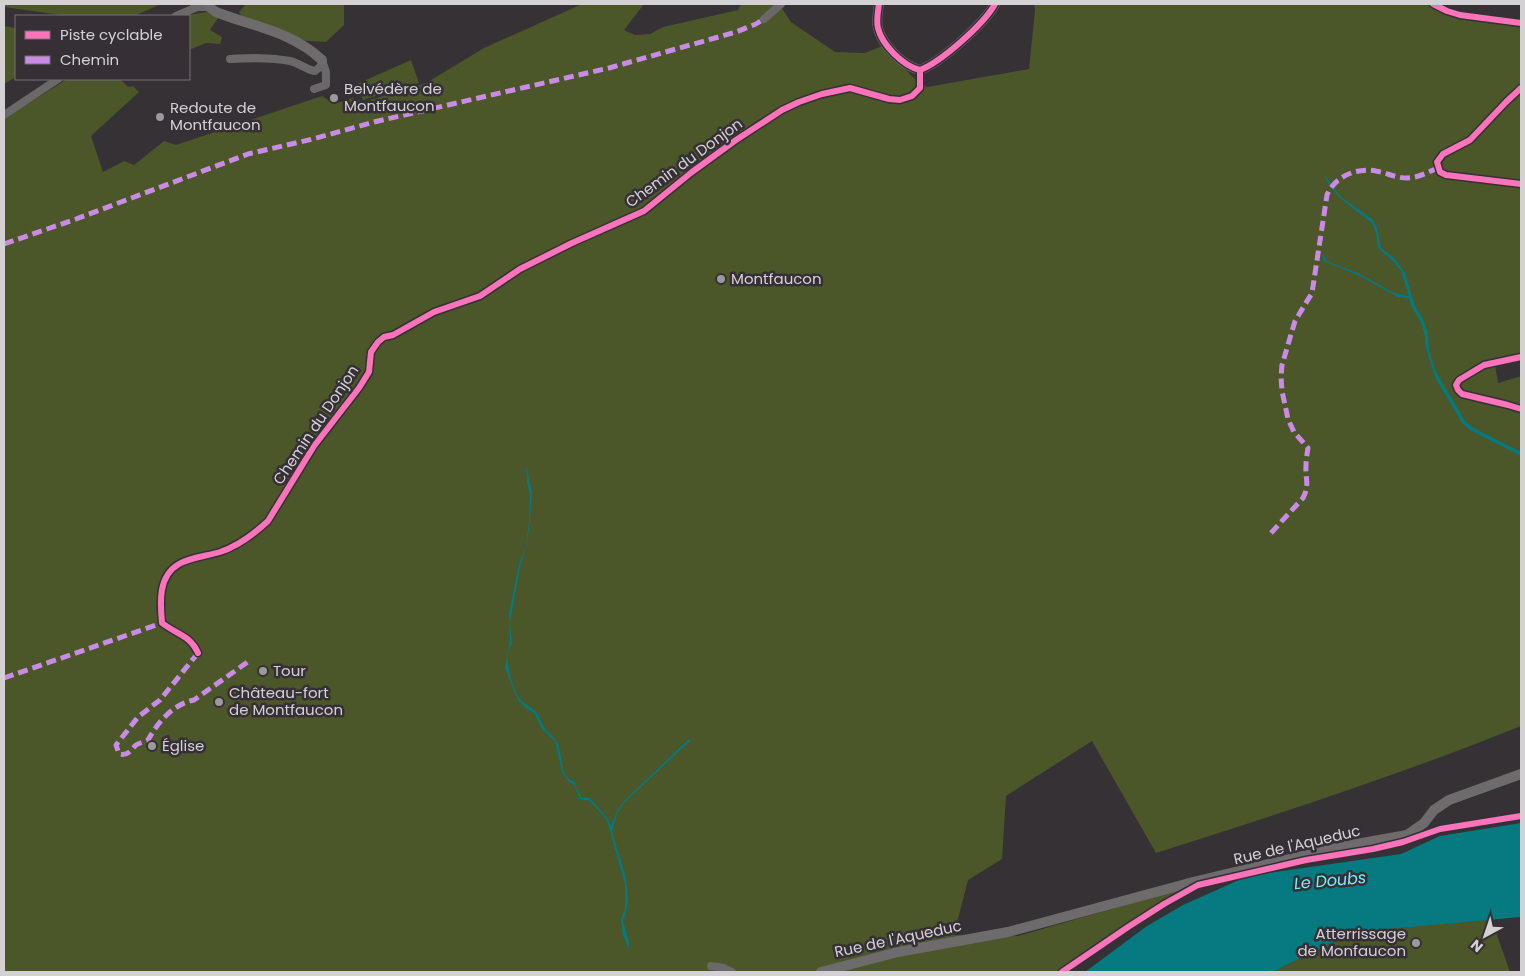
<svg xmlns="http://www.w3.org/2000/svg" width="1525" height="976" font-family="Poppins,sans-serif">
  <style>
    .green { fill: #4b5629 }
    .water { fill: #057a81 }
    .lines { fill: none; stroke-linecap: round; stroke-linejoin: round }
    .street { stroke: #6b686a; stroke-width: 8 }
    .secondary { stroke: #6d6b6c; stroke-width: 10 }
    .quiet { stroke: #ca8be6; stroke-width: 5; stroke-dasharray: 10 5; stroke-linecap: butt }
    .cycleway-casing { stroke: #363036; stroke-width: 9 }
    .cycleway { stroke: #fb73b8; stroke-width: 6 }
    .poi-dot { fill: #9c999d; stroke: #363036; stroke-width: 2 }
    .labels { text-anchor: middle; stroke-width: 5; stroke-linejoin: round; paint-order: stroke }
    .poi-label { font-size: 15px; fill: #d4d1d5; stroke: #363036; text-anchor: start }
    .street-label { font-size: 15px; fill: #d4d1d5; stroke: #363036 }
    .water-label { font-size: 16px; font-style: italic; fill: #6ef3fc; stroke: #363036 }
  </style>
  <rect width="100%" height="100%" fill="#353135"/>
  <g class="green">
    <polygon points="4,4 161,4 134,16 68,16 4,7"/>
    <polygon points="246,4 310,4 309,5 344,4 344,25 326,42 294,40 245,22 239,12"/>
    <path d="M582,4h62l-20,26 11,5 15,-1 13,-7 75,-17 3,-6h38l12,18 44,30 30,1 17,-7 34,34 11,7 102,-18 6,-59 -1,-6h398l18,10 71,12v334l-26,5 3,18 23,-7v350c-119,48 -242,88 -365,127l-64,-112 -86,55 -4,63 -34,21 -14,55 64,1 160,-46 1,4 -25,12 -96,66h-1054v-853l63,-40h53l8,8 5,-1 6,6 -48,44 12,36 21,-11 10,4 30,-24 12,4 146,-49 12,8 19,-6 10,4 63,-19 58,-35z"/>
    <polygon points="207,12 218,18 210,30 222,37 220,44 206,43 189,50 189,16 181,16"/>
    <polygon points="4,26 16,28 16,77 4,84"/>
    <polygon points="411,60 419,83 363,100 357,84"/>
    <polygon points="1491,918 1510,972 1272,972 1354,932"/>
  </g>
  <g class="water">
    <polygon points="1324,174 1341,197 1372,219 1377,227 1381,248 1395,259 1405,273 1415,306 1423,319 1428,334 1429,351 1436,372 1465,421 1472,427 1521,452 1521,456 1470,430 1462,423 1435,377 1425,345 1425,336 1421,322 1411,306 1409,298 1398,297 1360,276 1324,261 1322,255 1324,255 1326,260 1329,262 1360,274 1394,293 1409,296 1401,271 1393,261 1378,248 1376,232 1372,223 1340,198 1328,183"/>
    <path d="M526,466l6,27 -2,27 -3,24 -7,23 -10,56 2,21c-10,13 0,42 8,55 4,5 10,7 15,12 5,4 5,11 9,16 4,6 10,9 13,15 7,13 1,35 18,40 0,7 5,10 7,16h8l18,21 3,7 6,-15 7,-10 65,-62 1,2 -66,62 -7,11 -5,18c8,29 24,60 11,89l6,21v7l-6,-14 -2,-16 4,-10v-25l-17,-60 -2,-5 -16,-18 -10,-2 -6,-14 -5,-3 -7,-10 -7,-31 -13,-12 -8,-16 -8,-5 -8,-8 -13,-32 5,-27 -1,-27 10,-50 7,-17 3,-26 1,-27 -3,-11z"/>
    <polygon points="1521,823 1521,917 1354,932 1272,972 1085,972 1147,926 1183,905 1248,876 1401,854 1440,836"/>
  </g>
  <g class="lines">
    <g class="street">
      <polyline points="1433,4 1447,11 1460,15 1521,23"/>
      <polyline points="176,16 197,7 209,7"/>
      <polyline points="764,19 781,4"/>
      <path d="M230,59c19,-1 40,-2 60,2 9,2 17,9 25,10l6,-5 1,-6"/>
      <polyline points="1521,88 1506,102 1470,140 1443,154 1437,162 1440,172 1446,175 1521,184"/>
      <polyline points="314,89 326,85 326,72 322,60"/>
      <polyline points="4,115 58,79"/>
      <polyline points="1521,357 1484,365 1459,380 1456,385 1458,390 1462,394 1508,405 1521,409"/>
      <path d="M198,653c-8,-18 -22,-19 -36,-30 -2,-21 -4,-47 17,-59 12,-7 28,-8 41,-12 18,-6 34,-18 48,-31l46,-75 45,-58 10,-16 2,-20 7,-10 6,-5 9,-2 41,-23 46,-16 40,-27 52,-26 72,-32 48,-39 44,-32 46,-30 17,-8 23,-8 28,-6 39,11 11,1 12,-4 8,-8v-18"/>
      <polyline points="711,966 724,968 732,972"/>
    </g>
    <g class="secondary">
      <path d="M209,4v3l7,5c38,15 75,19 106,48"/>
      <path d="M879,4c-1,7 -3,17 -1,24 4,17 25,38 42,42 21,-8 64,-46 75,-66"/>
      <polyline points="821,972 898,952 1008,932 1193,882 1340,847 1407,835 1424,823 1434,810 1449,800 1521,774"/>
    </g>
    <g class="quiet">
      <polyline points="4,244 76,219 248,154 313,139 374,122 609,68 736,32 756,24 764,19"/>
      <path d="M1271,533l32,-35c7,-13 2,-19 3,-33 0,-5 1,-11 2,-17l-14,-16 -6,-13 -6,-28 -1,-14 1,-12 13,-44 17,-28 15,-98c7,-18 30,-28 49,-24 11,2 20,7 31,7 11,0 21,-6 31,-10"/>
      <path d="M198,653l-38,47 -22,17 -22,28 3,9c9,2 11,-3 17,-9 3,-2 8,-3 12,-5 10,-18 25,-36 46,-40l55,-39"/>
      <polyline points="4,678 162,623"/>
    </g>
    <defs>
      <g id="cycleway">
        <path d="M879,4c-1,7 -3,17 -1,24 4,17 25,38 42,42"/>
        <polyline points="1433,4 1447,11 1460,15 1521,23"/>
        <path d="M920,70c21,-8 64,-46 75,-66"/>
        <polyline points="1521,88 1506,102 1470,140 1443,154 1437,162 1440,172 1446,175 1521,184"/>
        <polyline points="1521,357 1484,365 1459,380 1456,385 1458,390 1462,394 1508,405 1521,409"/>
        <path d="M198,653c-8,-18 -22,-19 -36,-30 -2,-21 -4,-47 17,-59 12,-7 28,-8 41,-12 18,-6 34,-18 48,-31l46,-75 45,-58 10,-16 2,-20 7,-10 6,-5 9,-2 41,-23 46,-16 40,-27 52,-26 72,-32 48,-39 44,-32 46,-30 17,-8 23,-8 28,-6 39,11 11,1 12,-4 8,-8v-18"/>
        <polyline points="1062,972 1128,927 1164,904 1198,885 1306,860 1373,849 1403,842 1440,829 1521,816"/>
      </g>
    </defs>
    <use href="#cycleway" class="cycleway-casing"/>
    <use href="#cycleway" class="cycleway"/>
  </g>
  <g class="poi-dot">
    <circle cx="334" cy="98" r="5"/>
    <circle cx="160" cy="117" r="5"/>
    <circle cx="721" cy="279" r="5"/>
    <circle cx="263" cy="671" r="5"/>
    <circle cx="219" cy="702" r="5"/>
    <circle cx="152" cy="746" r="5"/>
    <circle cx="1416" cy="943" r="5"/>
  </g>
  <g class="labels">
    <g class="poi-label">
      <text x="344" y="94">Belvédère de<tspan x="344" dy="17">Montfaucon</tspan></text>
      <text x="170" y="113">Redoute de<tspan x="170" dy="17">Montfaucon</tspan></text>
      <text x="731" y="284">Montfaucon</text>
      <text x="273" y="676">Tour</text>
      <text x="229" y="698">Château-fort<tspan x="229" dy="17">de Montfaucon</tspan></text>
      <text x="162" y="751">Église</text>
      <text x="1406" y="939" text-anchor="end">Atterrissage<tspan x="1406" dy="17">de Monfaucon</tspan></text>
    </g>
    <g class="street-label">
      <text transform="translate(684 163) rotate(-36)" y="5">Chemin du Donjon</text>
      <text transform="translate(316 425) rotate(-56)" y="5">Chemin du Donjon</text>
      <text transform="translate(1297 845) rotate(-13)" y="5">Rue de l'Aqueduc</text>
      <text transform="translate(898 939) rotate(-12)" y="5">Rue de l'Aqueduc</text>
    </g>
    <g class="water-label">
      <text transform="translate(1330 880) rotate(-5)" y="6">Le Doubs</text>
    </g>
  </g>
  <rect width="1525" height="976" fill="none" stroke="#d4d1d5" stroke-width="10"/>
  <rect x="15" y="15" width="175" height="65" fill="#363036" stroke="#757076"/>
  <rect x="25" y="31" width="25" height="8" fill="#fb73b8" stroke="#757076"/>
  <text x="60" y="40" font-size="15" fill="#d4d1d5">Piste cyclable</text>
  <rect x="25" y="56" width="25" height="8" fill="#ca8be6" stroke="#757076"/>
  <text x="60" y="65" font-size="15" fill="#d4d1d5">Chemin</text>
  <g transform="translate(1485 936) rotate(220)" stroke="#363036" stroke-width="4" paint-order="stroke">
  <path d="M0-4L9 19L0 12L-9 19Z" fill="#d4d1d5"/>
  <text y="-8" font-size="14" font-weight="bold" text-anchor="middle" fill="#d4d1d5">N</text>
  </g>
</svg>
